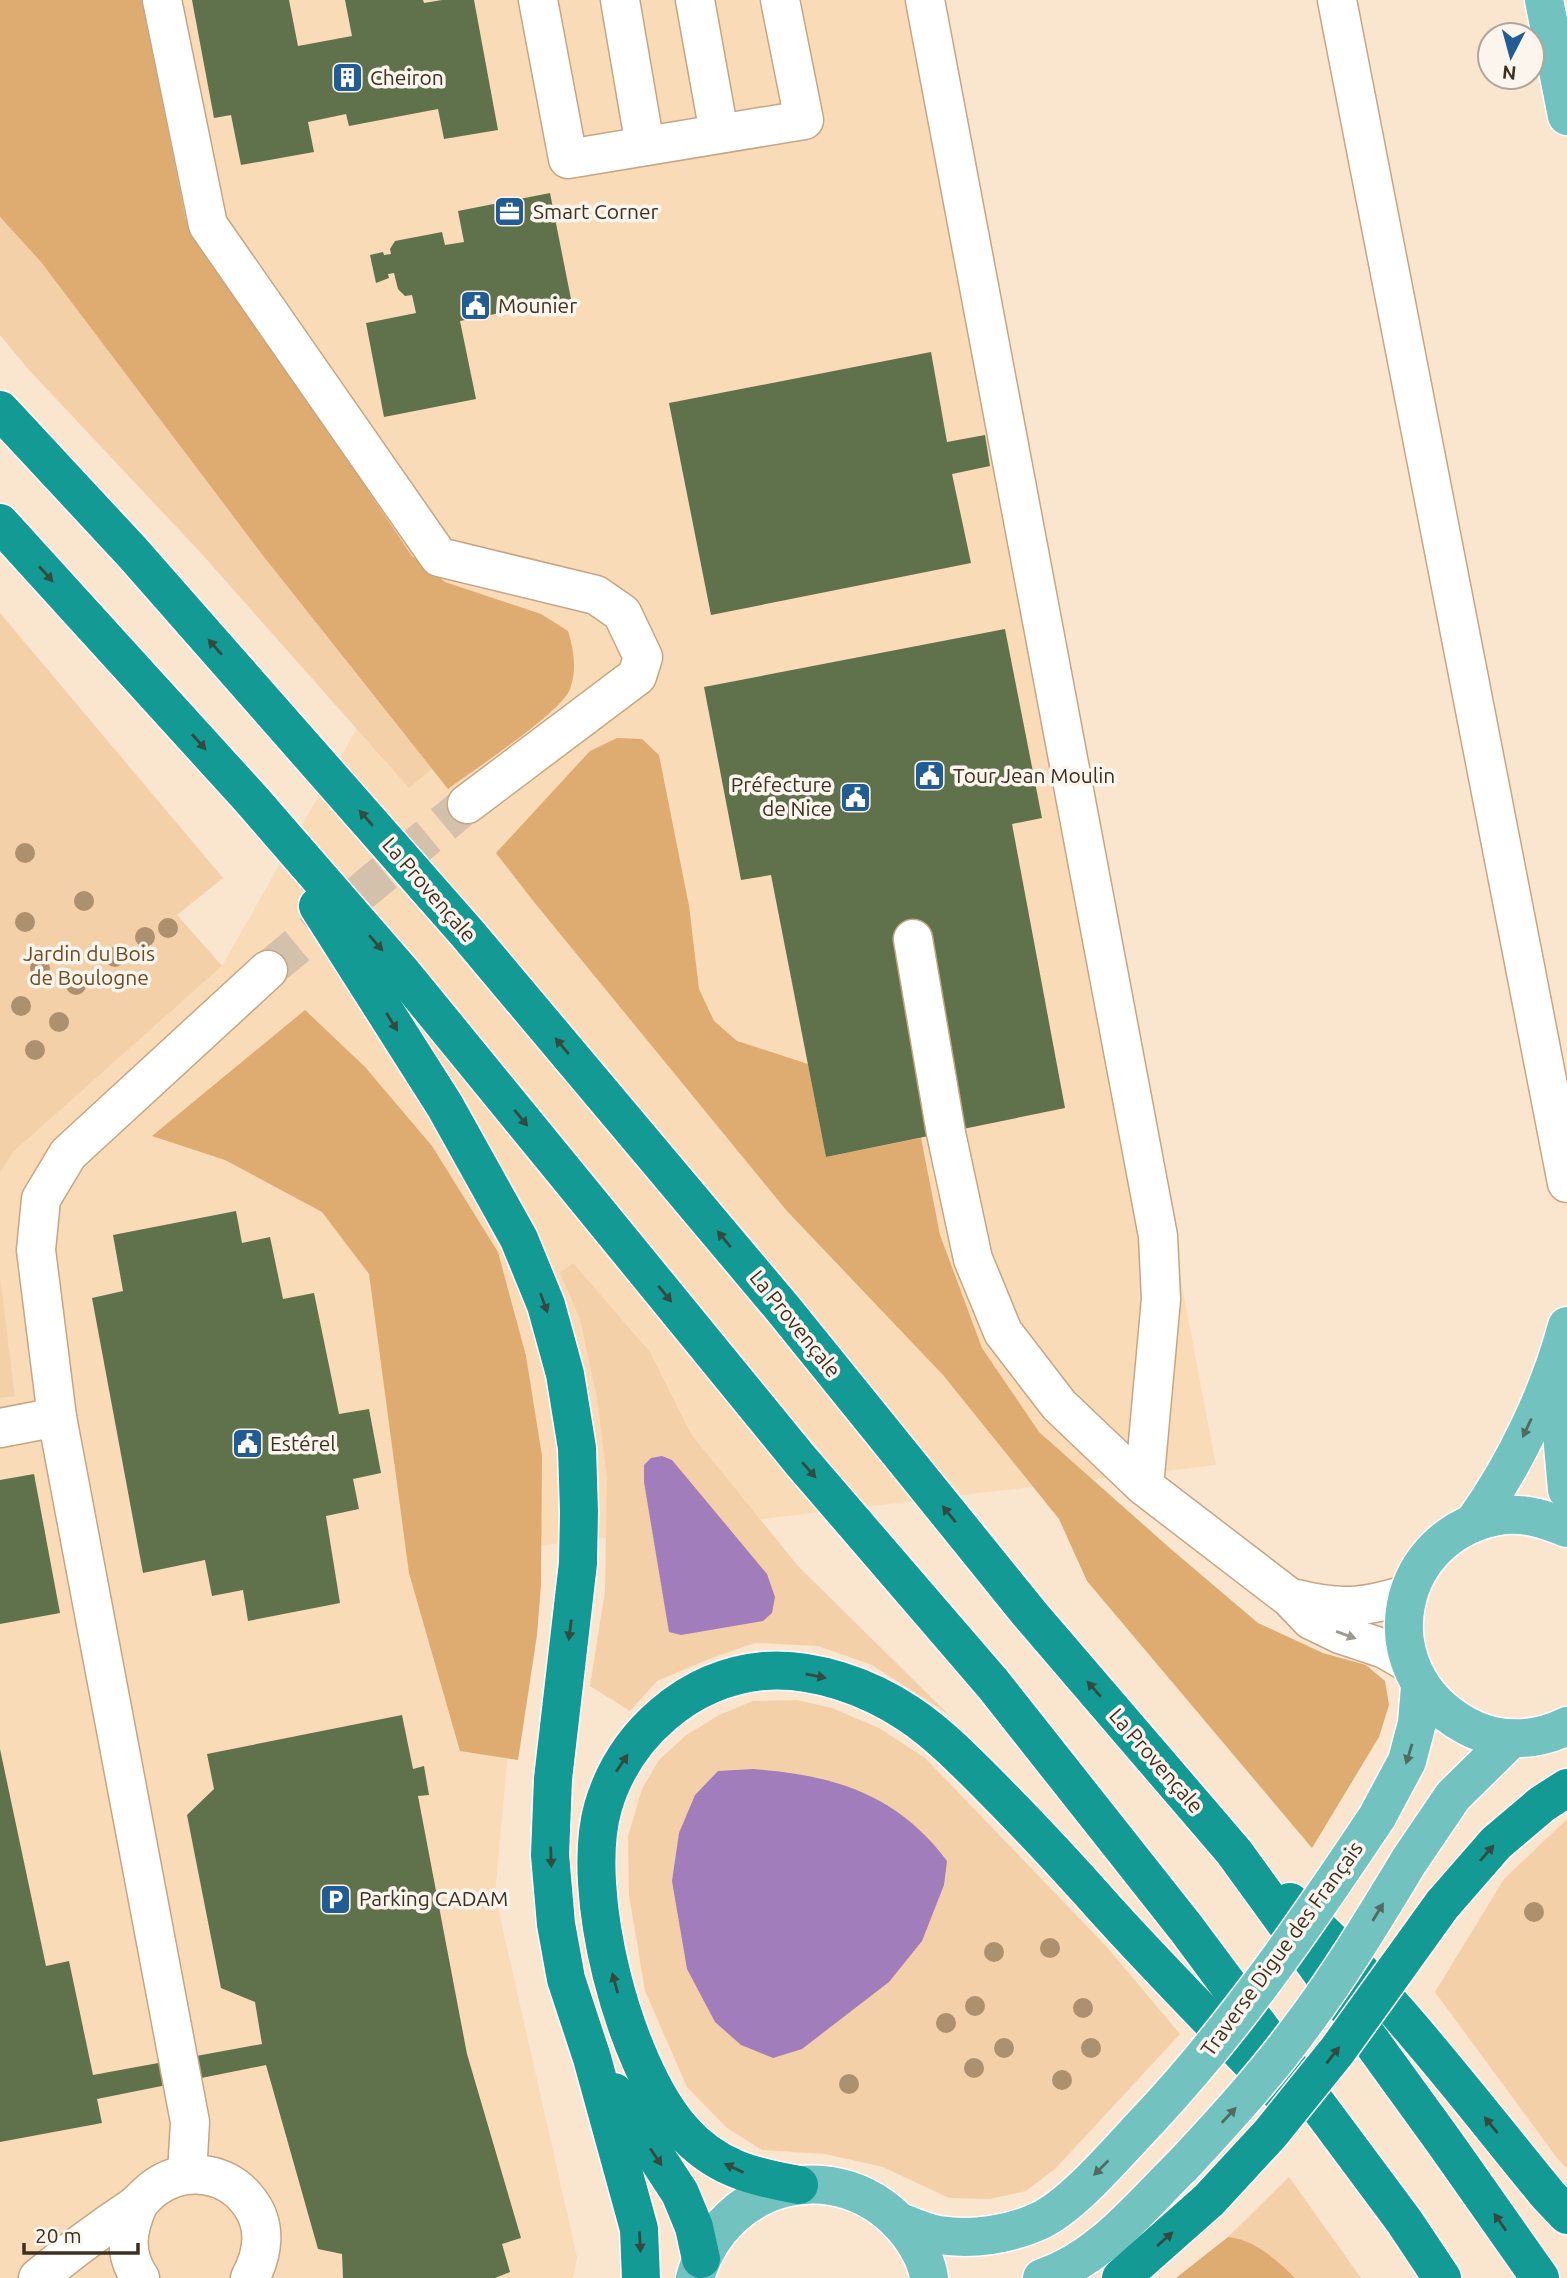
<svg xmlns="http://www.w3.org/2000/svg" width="1567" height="2278" font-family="Ubuntu,sans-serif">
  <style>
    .built { fill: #fadbb8 }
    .green { fill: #f4d0a9 }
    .forest { fill: #deab70 }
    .water { fill: #a17ebb }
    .building { fill: #5f724c }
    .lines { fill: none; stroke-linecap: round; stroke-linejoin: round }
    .minor-tunnel { stroke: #d4c1ac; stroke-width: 38; stroke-dasharray: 38 19; stroke-linecap: butt }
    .minor-casing { stroke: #c6a682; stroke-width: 41 }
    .major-casing { stroke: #fff; stroke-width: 41 }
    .highway-casing { stroke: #fff; stroke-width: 41 }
    .minor { stroke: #fff; stroke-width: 38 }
    .major { stroke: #72c2bf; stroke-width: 38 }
    .highway { stroke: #149a94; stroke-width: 38 }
    .major-bridge-casing { stroke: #fff; stroke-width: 41; stroke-linecap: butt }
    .highway-bridge-casing { stroke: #fff; stroke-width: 41; stroke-linecap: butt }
    .major-bridge { stroke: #72c2bf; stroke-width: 38 }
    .highway-bridge { stroke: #149a94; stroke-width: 38 }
    .tree { fill: #ad906e }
    .oneway { fill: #334a3e }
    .oneway2 { fill: #526a60 }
    .oneway3 { fill: #9e9890 }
    .labels { text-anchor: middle; stroke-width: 7; stroke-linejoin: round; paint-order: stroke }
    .poi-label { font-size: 21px; fill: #3d3021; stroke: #fcf5ee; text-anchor: start }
    .street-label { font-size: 21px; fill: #3d3021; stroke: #fcf5ee }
    .park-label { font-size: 21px; fill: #6e4b1f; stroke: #fcf5ee }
  </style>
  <rect width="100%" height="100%" fill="#fae5cf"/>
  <polygon class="built" points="142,0 937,0 1216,1465 527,1547 495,1894 577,2257 573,2278 0,2278 0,1398 15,1395 0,1275 0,1173 13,1152 222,966 390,670 442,602 186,220"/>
  <g class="green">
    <polygon points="0,217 41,262 264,557 432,769 409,788 201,553 29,370 0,335"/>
    <polygon points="0,613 223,878 177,915 222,966 13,1152 0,1173"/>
    <polygon points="573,1263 650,1352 691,1434 798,1566 948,1714 872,1665 818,1646 755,1643 709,1659 657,1681 630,1711 590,1686 605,1591 607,1478 597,1398 580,1319 560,1273"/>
    <polygon points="0,1275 15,1396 0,1398"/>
    <polygon points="797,1700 832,1708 879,1728 925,1758 1106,1946 1180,2034 1056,2168 1026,2191 990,2199 949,2198 883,2167 825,2154 762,2150 727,2128 687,2087 645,1991 629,1895 628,1836 642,1789 659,1760 685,1736 719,1715 753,1701"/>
    <polygon points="1567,1819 1567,2168 1557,2158 1435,1992 1504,1879"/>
    <path d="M1289,2177l72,101h-66c-18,-18 -41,-39 -67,-41z"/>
  </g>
  <g class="forest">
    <path d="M0,0h142l44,220 226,336 33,26 96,32 27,17c6,20 9,38 2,58 -8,23 -98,82 -122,100l-184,-232 -223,-295 -41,-45z"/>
    <polygon points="617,738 642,739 659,755 689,906 699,989 714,1021 737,1041 808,1064 826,1157 921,1138 940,1235 982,1348 1039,1432 1172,1550 1258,1623 1323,1653 1366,1665 1385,1681 1389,1705 1379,1737 1312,1848 1087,1581 1059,1519 943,1375 787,1211 534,902 496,853 590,751"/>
    <polygon points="305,1010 365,1067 432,1146 498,1252 526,1356 542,1456 541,1584 537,1635 518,1760 460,1751 409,1573 369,1274 322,1212 225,1160 152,1136"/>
    <path d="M1228,2237c26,2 49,23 67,41h-119z"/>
  </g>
  <g class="water">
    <polygon points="662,1456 672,1460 767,1574 775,1597 772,1613 763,1621 681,1635 669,1632 644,1482 644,1465 651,1458"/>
    <path d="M753,1769c81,6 144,25 194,92l-3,24 -22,56 -33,41 -87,67 -29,9 -32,-13 -26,-23 -28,-53 -15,-88 7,-48 16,-38 23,-24z"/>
  </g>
  <g class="building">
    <polygon points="192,0 289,0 298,46 352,36 345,0 423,0 424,3 442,0 474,0 498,130 444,139 438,109 349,126 346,114 308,122 314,152 241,165 231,115 214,118"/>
    <polygon points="550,193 571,299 460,321 476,399 384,417 366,323 416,313 412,295 405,296 398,289 394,273 388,274 389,278 376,283 370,255 383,252 384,255 391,254 390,249 395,241 442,232 445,245 464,242 458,211"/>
    <polygon points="931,352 947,442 985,435 990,466 952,474 971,563 711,615 669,403"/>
    <polygon points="1005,629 1042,818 1012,824 1065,1108 826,1157 771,875 741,880 704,687"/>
    <polygon points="236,1211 242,1243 270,1237 283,1299 314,1293 339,1414 369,1409 381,1473 353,1479 359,1509 326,1516 340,1603 248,1621 243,1590 212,1596 205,1560 143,1573 92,1298 123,1291 113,1235"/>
    <polygon points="34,1474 60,1613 0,1624 0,1480"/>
    <polygon points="402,1715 413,1769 424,1766 429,1795 418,1796 467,2054 521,2238 502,2244 510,2272 495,2278 343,2278 342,2254 318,2249 266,2065 97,2099 102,2123 0,2142 0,1749 46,1966 69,1961 93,2075 262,2044 255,2002 221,1988 187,1815 214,1789 207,1754"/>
  </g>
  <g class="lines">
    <polyline class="minor-tunnel" points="268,970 467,804"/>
    <defs>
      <g id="minor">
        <polyline points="162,0 208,225 439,557 596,595 622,613 643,657 637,676 467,804"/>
        <polyline points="538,0 568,159 804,120 780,0"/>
        <polyline points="620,0 645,146"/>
        <polyline points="695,0 719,133"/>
        <polyline points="925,0 1158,1236 1161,1299 1144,1486 1290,1598 1311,1620 1340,1634 1385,1649 1409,1663"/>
        <polyline points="1337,0 1567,1183"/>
        <polyline points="913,939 946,1133 973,1259 1003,1332 1059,1405 1144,1486"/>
        <polyline points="0,1428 57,1417"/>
        <path d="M1296,1599c44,11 69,9 112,-5"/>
        <polyline points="187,2174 190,2122 57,1417 36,1250 41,1199 68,1154 268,970"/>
        <path d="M139,2203c-12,26 -16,50 1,75"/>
        <path d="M38,2278c30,-25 61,-48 94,-70 9,-6 15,-15 24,-21 31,-21 72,-15 94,16 17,23 13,51 0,75"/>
      </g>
      <g id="major">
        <polyline points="1544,0 1567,116"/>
        <polyline points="1556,1367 1567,1490"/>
        <path d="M1474,1522c41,-57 75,-129 93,-196"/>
        <path d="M1567,1528c-20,-8 -40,-15 -62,-13 -112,15 -139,155 -40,210 31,18 70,17 102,1"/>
        <polyline points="1377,1817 1407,1761 1417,1723 1420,1687"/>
        <polyline points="1409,1861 1453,1796 1511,1739"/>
        <path d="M899,2222c13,4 27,11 40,13 33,5 70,0 100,-14 35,-16 82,-73 110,-102"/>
        <path d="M695,2278c28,-98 145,-127 211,-48 10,13 21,31 23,48"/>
        <path d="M1042,2278c58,-19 98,-71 141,-113"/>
      </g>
      <g id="highway">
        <polyline points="0,410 132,552 467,933 784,1310 1029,1613 1234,1852 1445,2143 1540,2278"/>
        <polyline points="0,523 251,799 403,974 801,1461 993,1684 1186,1928 1404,2221 1442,2278"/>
        <polyline points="318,906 445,1106 519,1239 546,1305 565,1374 577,1448 579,1512 578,1563 553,1779 550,1855 556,1924 566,1979 592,2058 639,2229 641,2278"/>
        <path d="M1290,1902c97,87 175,192 258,293l19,20"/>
        <polyline points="1442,1905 1496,1843 1542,1804 1567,1788"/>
        <polyline points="614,2092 680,2193 694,2227 701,2259"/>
        <path d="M799,2185c-46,-8 -84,-17 -117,-55 -58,-66 -103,-239 -79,-323 21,-72 85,-129 161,-136 49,-4 105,16 145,43 27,18 51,42 74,65 43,43 84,87 124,132 58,64 119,125 178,187"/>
        <polyline points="1121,2278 1209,2200"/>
      </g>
    </defs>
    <use href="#minor" class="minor-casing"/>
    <use href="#major" class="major-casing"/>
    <use href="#highway" class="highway-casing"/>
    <use href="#minor" class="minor"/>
    <use href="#major" class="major"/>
    <use href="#highway" class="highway"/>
    <defs>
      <g id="major-bridge">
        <path d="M1149,2119c87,-93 158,-197 228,-302"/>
        <path d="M1183,2165c41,-44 82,-89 118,-138 40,-53 74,-110 108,-166"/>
      </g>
      <polyline id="highway-bridge" points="1209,2200 1270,2134 1337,2051 1442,1905"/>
    </defs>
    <use href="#major-bridge" class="major-bridge-casing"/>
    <use href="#highway-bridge" class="highway-bridge-casing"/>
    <use href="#major-bridge" class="major-bridge"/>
    <use href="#highway-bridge" class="highway-bridge"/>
  </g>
  <g class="tree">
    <circle cx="25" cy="853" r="10"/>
    <circle cx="84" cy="901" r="10"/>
    <circle cx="25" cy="922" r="10"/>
    <circle cx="168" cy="928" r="10"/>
    <circle cx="145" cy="937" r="10"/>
    <circle cx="115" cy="957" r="10"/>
    <circle cx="40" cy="968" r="10"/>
    <circle cx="76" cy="985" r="10"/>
    <circle cx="21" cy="1006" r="10"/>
    <circle cx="59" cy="1022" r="10"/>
    <circle cx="35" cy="1050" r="10"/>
    <circle cx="1534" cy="1912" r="10"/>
    <circle cx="1050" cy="1948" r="10"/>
    <circle cx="994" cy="1952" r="10"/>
    <circle cx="975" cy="2006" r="10"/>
    <circle cx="1083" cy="2008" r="10"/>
    <circle cx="946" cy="2023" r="10"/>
    <circle cx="1004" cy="2048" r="10"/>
    <circle cx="1091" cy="2048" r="10"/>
    <circle cx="974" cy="2068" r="10"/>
    <circle cx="1062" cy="2080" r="10"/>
    <circle cx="849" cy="2084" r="10"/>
  </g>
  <defs><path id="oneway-solid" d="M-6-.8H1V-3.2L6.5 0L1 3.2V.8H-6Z" transform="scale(1.75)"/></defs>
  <g class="oneway">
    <use href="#oneway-solid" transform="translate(46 574) rotate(48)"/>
    <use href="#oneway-solid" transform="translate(215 647) rotate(-131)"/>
    <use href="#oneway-solid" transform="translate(199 742) rotate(48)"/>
    <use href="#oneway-solid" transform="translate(366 818) rotate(-131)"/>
    <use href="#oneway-solid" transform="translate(376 943) rotate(49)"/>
    <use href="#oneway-solid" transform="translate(392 1022) rotate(58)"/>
    <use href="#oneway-solid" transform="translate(562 1046) rotate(-130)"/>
    <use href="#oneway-solid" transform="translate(521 1118) rotate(51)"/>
    <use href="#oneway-solid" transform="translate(724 1239) rotate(-130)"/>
    <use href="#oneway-solid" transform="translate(665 1294) rotate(51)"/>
    <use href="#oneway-solid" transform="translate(544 1303) rotate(70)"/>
    <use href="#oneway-solid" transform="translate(809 1470) rotate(49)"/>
    <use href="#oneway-solid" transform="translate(949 1514) rotate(-129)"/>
    <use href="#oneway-solid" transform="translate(570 1630) rotate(97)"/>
    <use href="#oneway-solid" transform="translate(816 1676) rotate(11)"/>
    <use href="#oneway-solid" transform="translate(1094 1689) rotate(-131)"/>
    <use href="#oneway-solid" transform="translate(622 1763) rotate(-56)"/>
    <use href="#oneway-solid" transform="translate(1487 1853) rotate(-49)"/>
    <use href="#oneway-solid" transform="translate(551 1857) rotate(88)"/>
    <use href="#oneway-solid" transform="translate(615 1983) rotate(-105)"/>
    <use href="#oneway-solid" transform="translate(1333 2055) rotate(-52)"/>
    <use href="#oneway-solid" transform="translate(1491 2125) rotate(-129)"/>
    <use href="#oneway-solid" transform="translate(656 2157) rotate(56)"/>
    <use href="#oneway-solid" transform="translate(734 2168) rotate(-155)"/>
    <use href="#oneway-solid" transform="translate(1500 2222) rotate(-125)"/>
    <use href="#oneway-solid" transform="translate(1165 2239) rotate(-42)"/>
    <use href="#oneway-solid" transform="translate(640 2242) rotate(87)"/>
  </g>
  <g class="oneway2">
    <use href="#oneway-solid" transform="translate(1527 1428) rotate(115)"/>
    <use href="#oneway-solid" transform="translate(1409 1754) rotate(107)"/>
    <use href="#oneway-solid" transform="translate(1378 1912) rotate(-59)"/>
    <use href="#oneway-solid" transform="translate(1229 2115) rotate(-47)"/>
    <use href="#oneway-solid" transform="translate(1101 2168) rotate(135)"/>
  </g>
  <use class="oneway3" href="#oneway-solid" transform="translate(1346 1635) rotate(20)"/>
  <defs>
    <symbol id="building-square" viewBox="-11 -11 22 22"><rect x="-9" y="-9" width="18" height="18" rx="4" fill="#215c93" stroke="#fcf5ee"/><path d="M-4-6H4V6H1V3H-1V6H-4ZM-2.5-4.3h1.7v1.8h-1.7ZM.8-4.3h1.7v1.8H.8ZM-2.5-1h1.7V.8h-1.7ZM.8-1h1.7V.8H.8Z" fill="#fff"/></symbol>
    <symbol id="office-square" viewBox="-11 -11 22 22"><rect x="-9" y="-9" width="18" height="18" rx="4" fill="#215c93" stroke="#fcf5ee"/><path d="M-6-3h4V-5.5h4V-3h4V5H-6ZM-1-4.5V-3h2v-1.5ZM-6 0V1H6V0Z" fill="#fff"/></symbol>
    <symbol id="civic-square" viewBox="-11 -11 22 22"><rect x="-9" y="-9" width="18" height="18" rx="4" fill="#215c93" stroke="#fcf5ee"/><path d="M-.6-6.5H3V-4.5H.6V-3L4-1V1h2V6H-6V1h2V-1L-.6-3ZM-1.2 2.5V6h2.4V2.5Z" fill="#fff"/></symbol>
    <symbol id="parking-square" viewBox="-11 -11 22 22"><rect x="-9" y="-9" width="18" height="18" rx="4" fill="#215c93" stroke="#fcf5ee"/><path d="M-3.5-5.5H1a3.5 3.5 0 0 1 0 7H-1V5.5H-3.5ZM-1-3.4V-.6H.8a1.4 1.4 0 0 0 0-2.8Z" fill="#fff"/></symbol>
  </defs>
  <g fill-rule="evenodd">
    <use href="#building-square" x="330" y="60" width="35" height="35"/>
    <use href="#office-square" x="492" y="194" width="35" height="35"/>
    <use href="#civic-square" x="458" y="288" width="35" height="35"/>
    <use href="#civic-square" x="912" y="758" width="35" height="35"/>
    <use href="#civic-square" x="838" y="780" width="35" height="35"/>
    <use href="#civic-square" x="230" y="1426" width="35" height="35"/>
    <use href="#parking-square" x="318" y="1882" width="35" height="35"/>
  </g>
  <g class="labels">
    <g class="poi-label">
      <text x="370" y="85">Cheiron</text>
      <text x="533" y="219">Smart Corner</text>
      <text x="498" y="313">Mounier</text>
      <text x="953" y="783">Tour Jean Moulin</text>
      <text x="832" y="792" text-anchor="end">Préfecture<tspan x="832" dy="24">de Nice</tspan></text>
      <text x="270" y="1451">Estérel</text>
      <text x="359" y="1906">Parking CADAM</text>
    </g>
    <g class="street-label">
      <text transform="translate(429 890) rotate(49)" y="7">La Provençale</text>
      <text transform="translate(795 1324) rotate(51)" y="7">La Provençale</text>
      <text transform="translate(1156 1761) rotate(49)" y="7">La Provençale</text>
      <text transform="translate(1282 1949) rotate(-54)" y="7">Traverse Digue des Français</text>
    </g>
    <g class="park-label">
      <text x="89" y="961">Jardin du Bois<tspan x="89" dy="24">de Boulogne</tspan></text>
    </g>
  </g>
  <g transform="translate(1511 56) rotate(186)"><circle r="33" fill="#fcf5ee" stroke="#b0a69c" stroke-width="2"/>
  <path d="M0-5L12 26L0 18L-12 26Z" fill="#215c93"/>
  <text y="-10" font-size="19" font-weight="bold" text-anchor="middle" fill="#3d3021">N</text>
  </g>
  <path d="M24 2243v10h114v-10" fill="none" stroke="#3d3021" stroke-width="3.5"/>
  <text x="35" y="2243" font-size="21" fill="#3d3021" stroke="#fcf5ee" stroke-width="5" paint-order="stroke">20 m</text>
</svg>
